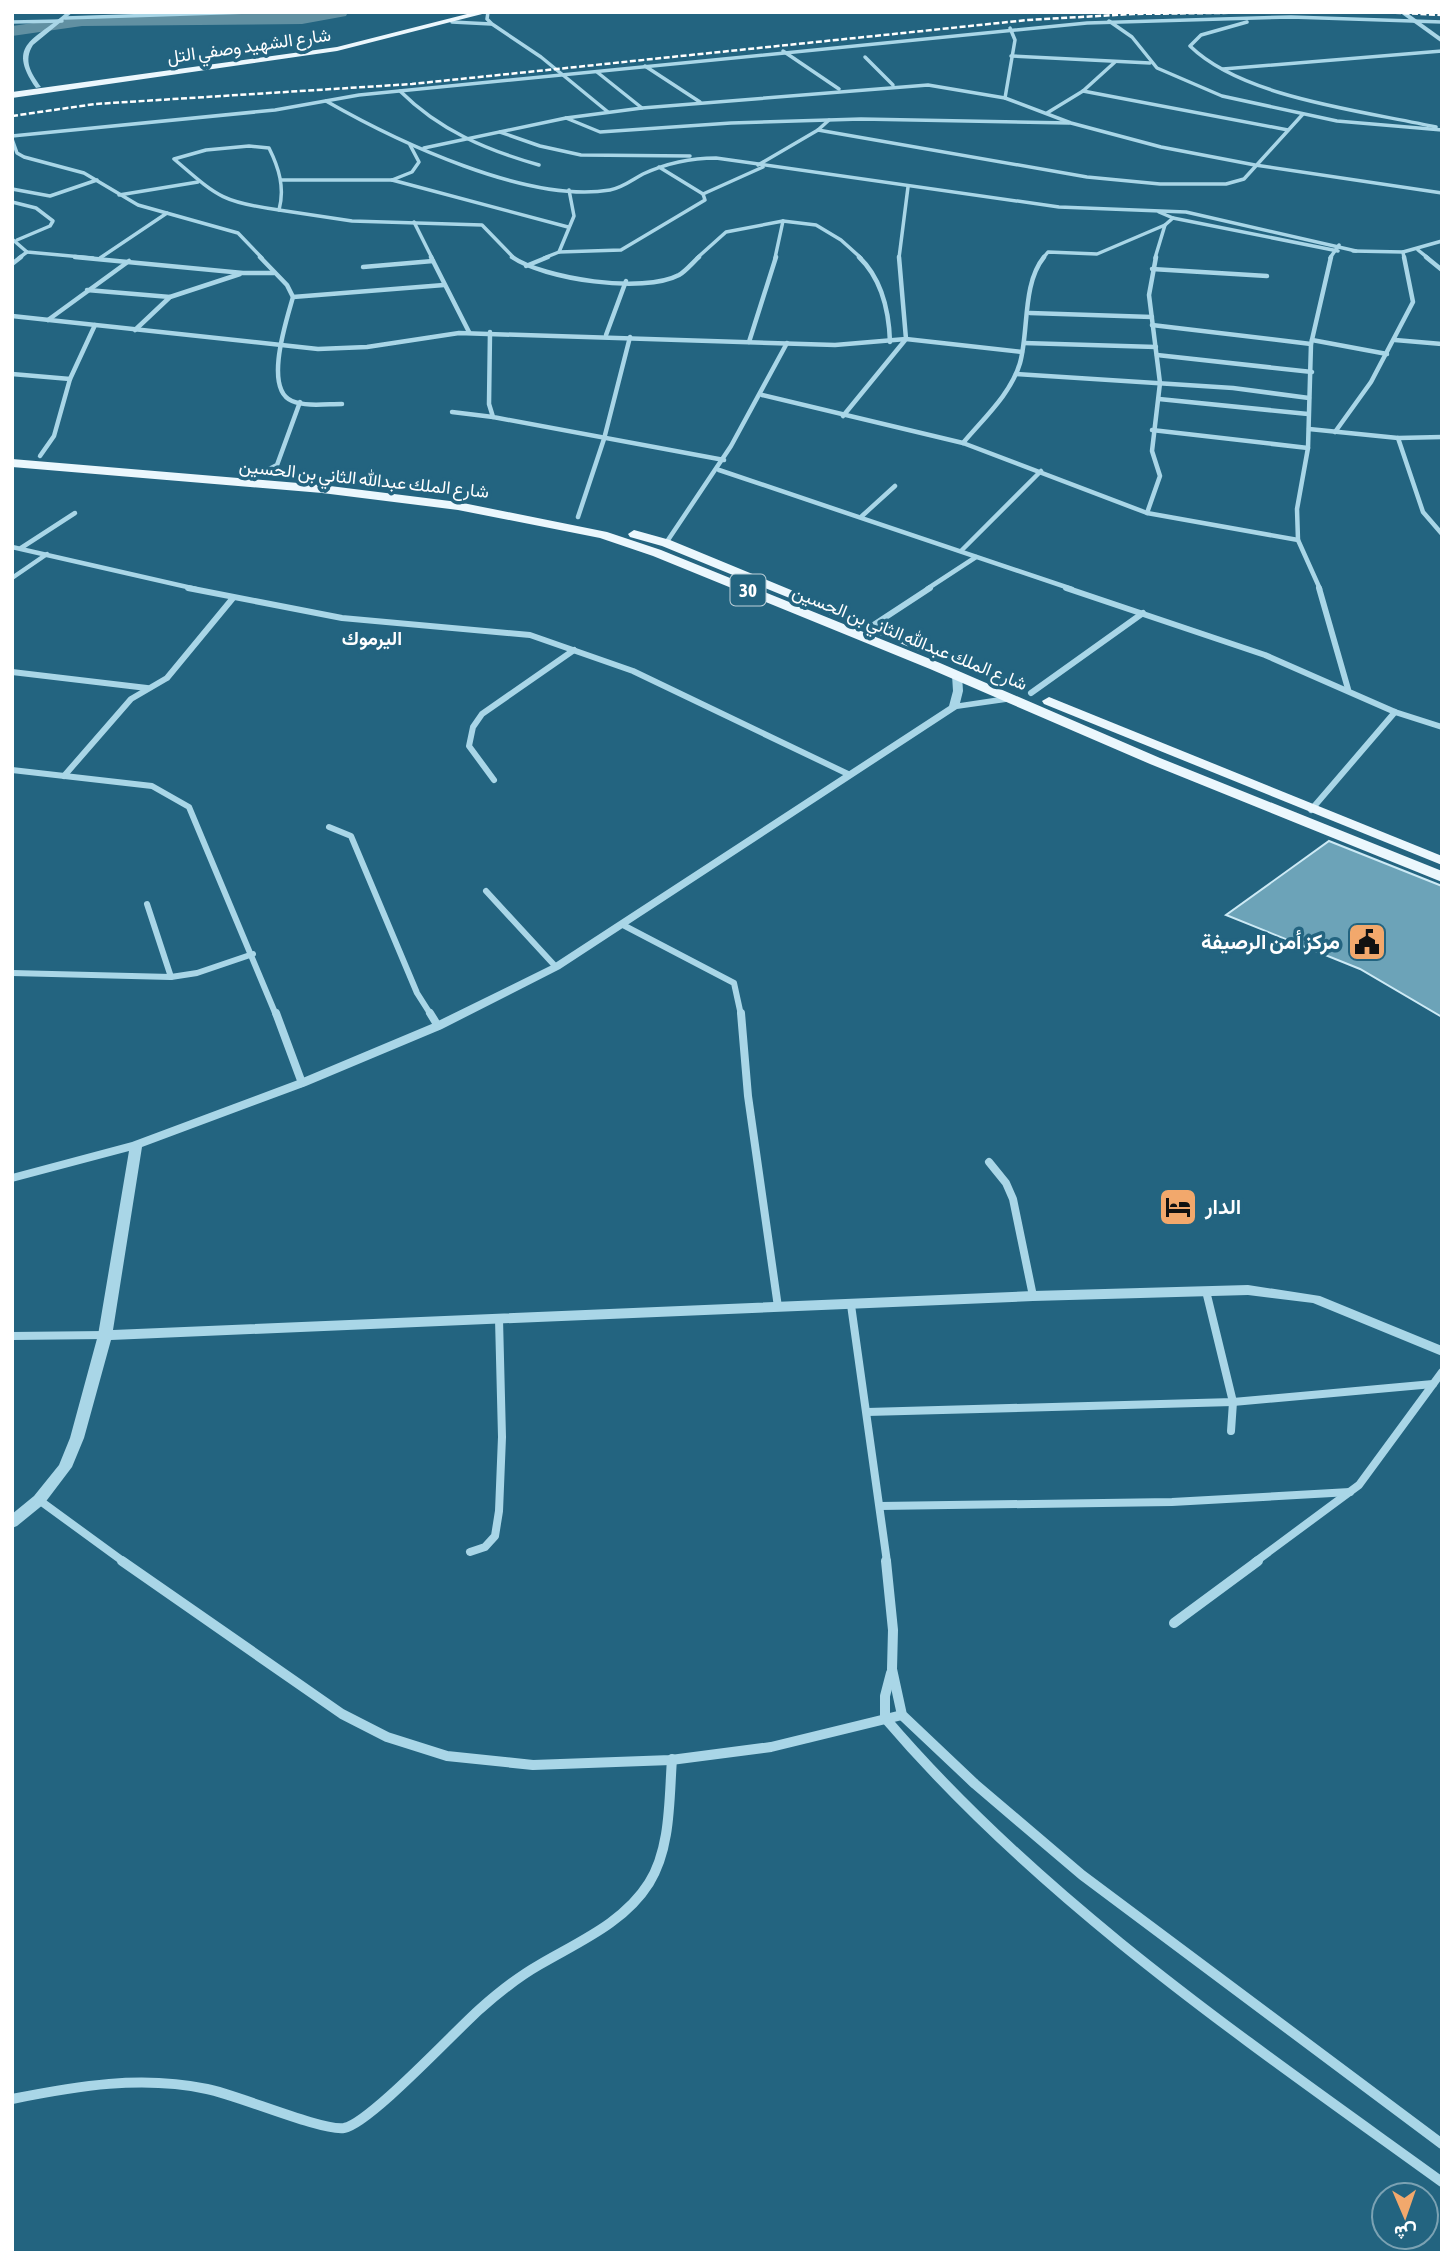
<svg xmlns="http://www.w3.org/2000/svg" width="1454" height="2265" font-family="'Asap Condensed',Vazirmatn,sans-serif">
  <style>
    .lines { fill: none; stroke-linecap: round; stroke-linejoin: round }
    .river { fill: #6190a2; fill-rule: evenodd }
    .building { fill: #6ca3b8; stroke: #cdeaf5; stroke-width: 2 }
    .minor-far4 { stroke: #a9d6e7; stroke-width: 3.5 }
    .minor-far3 { stroke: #a9d6e7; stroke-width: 4.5 }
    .minor-far2 { stroke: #a9d6e7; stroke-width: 6 }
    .minor-far1 { stroke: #a9d6e7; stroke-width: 8 }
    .minor { stroke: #a9d6e7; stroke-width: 10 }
    .tertiary { fill: #a9d6e7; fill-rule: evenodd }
    .primary { fill: #ebf7fd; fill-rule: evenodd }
    .rail { stroke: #fff; stroke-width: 2.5; stroke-dasharray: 6 2.5; stroke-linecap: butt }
    .labels { text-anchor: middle; stroke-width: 7; stroke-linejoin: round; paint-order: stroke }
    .far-street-label { font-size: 18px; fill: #fff; stroke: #236480 }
    .shield { fill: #236480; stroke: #bdd0d9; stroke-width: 2 }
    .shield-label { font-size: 19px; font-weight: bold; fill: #fff }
    .far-neighbourhood-label { font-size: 19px; font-weight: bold; fill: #fff; stroke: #236480 }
    .poi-label { font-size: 21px; font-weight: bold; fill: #fff; stroke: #236480; text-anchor: end }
  </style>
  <rect width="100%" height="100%" fill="#236480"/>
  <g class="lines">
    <polygon class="river" points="348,12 346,16 302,24 82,26 12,36 12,26 82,16"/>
  </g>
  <polygon class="building" points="1329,841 1442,886 1442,1017 1360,969 1226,915"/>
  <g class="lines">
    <g class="minor-far4">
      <polyline points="488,12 487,19 492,24 541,57 608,112"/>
      <polyline points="65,18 249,12"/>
      <polyline points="1109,21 1132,37 1157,68 1222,96 1337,121 1442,130"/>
      <polyline points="12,22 62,21"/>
      <polyline points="452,22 491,24"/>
      <path d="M1247,22l-46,13 -11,11c53,52 174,65 246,81"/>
      <polyline points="783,51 839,89"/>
      <polyline points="1011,56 1150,63"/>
      <polyline points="865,57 893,85"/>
      <polyline points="645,66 700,102"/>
      <polyline points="1223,69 1442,51"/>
      <polyline points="597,72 642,108"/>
      <path d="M400,91c39,39 86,59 139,74"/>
      <polyline points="1083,91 1288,130"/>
      <polyline points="1005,98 1015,40 1010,28"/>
      <path d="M326,101c70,40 202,103 284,89 12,-2 22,-10 33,-16 24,-11 47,-16 73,-16l343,49 127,5 170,39"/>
      <polyline points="1047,113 1083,91 1115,62"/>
      <polyline points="566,118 600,132 731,123 861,119 1069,123"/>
      <polyline points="818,130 1087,177 1160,184 1226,184 1244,179 1303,114"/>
      <polyline points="500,132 540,146 581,155 690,156"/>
      <polyline points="12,136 275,110 359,95 1087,23 1291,17 1442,22"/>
      <polyline points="12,139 17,153 24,157 84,173 138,205 238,233 262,258"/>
      <path d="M249,146l20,2c10,20 16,40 10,62 -58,-8 -62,-14 -105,-51l32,-9z"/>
      <polyline points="424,148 566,118 642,108 928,85 1005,98 1071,123 1161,147 1255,165 1442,193"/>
      <polyline points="758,165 818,130 829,120"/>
      <polyline points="281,180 392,180 412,172 419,162 410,145"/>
      <polyline points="392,180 568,227"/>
      <polyline points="12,189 50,196 97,180"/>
      <polyline points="703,194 763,167"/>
      <polyline points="119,195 198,182"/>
      <polyline points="12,202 36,208 53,221 50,226 17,240"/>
      <polyline points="279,210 352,221 482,225 514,258"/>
      <polyline points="1159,212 1173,218 1338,251"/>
      <polyline points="414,222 432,258"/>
      <polyline points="12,239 27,252 93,258"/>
      <polyline points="1418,250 1428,258"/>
      <polyline points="1353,251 1403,252 1442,241"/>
      <polyline points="559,252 621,250 705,200 703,194 659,167"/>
      <polyline points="1403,252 1404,258"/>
      <polyline points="19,258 27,252"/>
      <polyline points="100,258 167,213"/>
      <polyline points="544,258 559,252 574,216 569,190"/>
      <polyline points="697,258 726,232 783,221 816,225 841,240 861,258"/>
      <polyline points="775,258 783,221"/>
      <polyline points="899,258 908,187"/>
      <polyline points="1043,258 1048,252 1097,254 1165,225"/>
      <polyline points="1155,258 1165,225 1173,218"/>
      <polyline points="1330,258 1339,245"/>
    </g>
    <g class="minor-far3">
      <polyline points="75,257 243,273 274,273"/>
      <path d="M260,257l27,28 6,12c-6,22 -30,92 -1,104 15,6 34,3 50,3"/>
      <polyline points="431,257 469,332"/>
      <path d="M512,257c32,22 131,37 167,18 7,-4 14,-13 20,-18"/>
      <path d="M859,257c23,22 30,53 31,85"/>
      <polyline points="1426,257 1442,270"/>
      <polyline points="12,264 21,257"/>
      <polyline points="526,266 548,257"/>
      <polyline points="363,267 433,261"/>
      <polyline points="1152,269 1267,276"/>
      <polyline points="87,290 170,297"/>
      <polyline points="293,297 444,285"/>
      <polyline points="1030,313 1152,317"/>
      <polyline points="12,316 318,349 367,347 459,333 835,345 906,339 899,257"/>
      <polyline points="48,320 129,261"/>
      <polyline points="1152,325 1311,344"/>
      <polyline points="135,330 170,297 240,274"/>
      <polyline points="490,332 489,404 493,417 724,460"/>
      <polyline points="606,335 626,281"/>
      <polyline points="1312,340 1387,354"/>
      <polyline points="1395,340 1442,344"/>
      <polyline points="749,342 776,257"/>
      <polyline points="1024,343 1156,347"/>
      <polyline points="1157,355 1312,372"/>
      <polyline points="12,374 70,379"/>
      <polyline points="1016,374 1233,388 1309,398"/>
      <polyline points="762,395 963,443 1147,513 1298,540"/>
      <polyline points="1159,399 1308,414"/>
      <polyline points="452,412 493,417"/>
      <polyline points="843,416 906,339 1022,352"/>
      <polyline points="1309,429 1398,438 1442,437"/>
      <polyline points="1152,430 1308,448"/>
      <polyline points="1335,432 1371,382 1413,302 1404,257"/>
      <polyline points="1398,438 1423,512 1442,534"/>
      <path d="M963,443c20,-24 48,-49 57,-80 9,-32 2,-79 24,-106"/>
      <polyline points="40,456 54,436 70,379 95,325"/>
      <polyline points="719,470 1072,589"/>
      <polyline points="244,482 277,465 300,402"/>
      <polyline points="1147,513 1160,476 1152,451 1160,383 1149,295 1156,257"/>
      <polyline points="862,516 895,486"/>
      <polyline points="578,517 604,439 630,337"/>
      <polyline points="666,543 731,446 787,343"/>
      <polyline points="12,547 196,589"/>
      <polyline points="21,548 75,513"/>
      <polyline points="961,551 1041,471"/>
      <polyline points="12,578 47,554"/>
      <polyline points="927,589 976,557"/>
      <polyline points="1320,589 1298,540 1297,509 1308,448 1311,344 1331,257"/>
    </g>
    <g class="minor-far2">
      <polyline points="188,588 342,618 530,635 633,671 848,774"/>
      <polyline points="1066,588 1265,655 1395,712 1442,727"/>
      <polyline points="1319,588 1348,689"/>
      <polyline points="872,626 930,588"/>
      <polyline points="12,672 147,688"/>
      <polyline points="1031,693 1143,613"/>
      <polyline points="12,770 152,786 189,807 276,1015"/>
      <polyline points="64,776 131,699 167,678 233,598"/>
      <polyline points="494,780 469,746 473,727 482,714 574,650"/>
      <polyline points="1311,810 1395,712"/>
      <polyline points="329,827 351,836 417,993 431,1015"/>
      <polyline points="486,891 556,967"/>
      <polyline points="147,904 171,977"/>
      <polyline points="623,925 734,983 741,1015"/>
      <polyline points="12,973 171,977 197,973 253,954"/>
    </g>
    <g class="minor-far1">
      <polyline points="276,1013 302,1083"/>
      <polyline points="430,1013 438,1026"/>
      <polyline points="741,1013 748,1096 778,1307"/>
      <polyline points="989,1162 1006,1183 1013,1199 1033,1296"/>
      <polyline points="1206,1291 1233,1402 1231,1431"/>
      <polyline points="851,1305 887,1562"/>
      <polyline points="12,1336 105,1335"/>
      <polyline points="867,1412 1233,1402 1433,1384"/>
      <polyline points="39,1500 124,1562"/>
      <polyline points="880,1506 1172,1502 1350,1492"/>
      <polyline points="470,1552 485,1547 495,1536 499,1511 502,1437 499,1319"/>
      <polyline points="1255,1562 1359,1485 1442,1372"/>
    </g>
    <g class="minor">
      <polyline points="122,1561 342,1714 387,1737 447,1756 533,1765 671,1760 771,1747 902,1715"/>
      <polyline points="886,1561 893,1630 892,1669 902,1715 975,1784 1082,1875 1442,2144"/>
      <polyline points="1174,1623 1258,1561"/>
      <path d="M891,1673l-6,23v22c157,184 362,323 557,464"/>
      <path d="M12,2099c65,-13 129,-24 195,-10 31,6 114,42 137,39 25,-4 111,-97 136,-119 18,-16 38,-32 59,-44 39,-23 85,-42 110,-82 22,-35 20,-84 23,-124"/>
    </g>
    <g class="tertiary">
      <path d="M67,12h6l-40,33c-10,16 -2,28 8,42l-5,1c-31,-45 0,-48 31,-76z"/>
      <polygon points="1399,12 1406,12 1442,38 1442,43"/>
      <polygon points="957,672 962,675 963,691 960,703 1013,695 1018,698 1013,701 957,709 560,969 442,1029 306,1086 142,1147 113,1330 1033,1291 1248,1285 1320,1296 1442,1346 1442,1356 1313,1303 1248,1295 1033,1301 111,1340 84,1438 72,1467 44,1504 17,1526 12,1528 12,1514 34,1496 59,1465 70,1438 98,1335 129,1151 12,1182 12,1174 132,1142 298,1080 434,1023 552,965 949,706 953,691 952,675"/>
    </g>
    <g class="primary">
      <polygon points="475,12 490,12 337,51 12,98 12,92 337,47"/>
      <polygon points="12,459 322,485 458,502 607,532 661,550 940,663 1160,758 1442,871 1442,882 1150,764 930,669 653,556 600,538 458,510 322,493 12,467"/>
      <polygon points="634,530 670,540 941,652 934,656 929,655 662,546 630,537 628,534"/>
      <polygon points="1049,697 1442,856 1442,865 1044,704 1042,701"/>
    </g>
    <g class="rail">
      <polyline points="1378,12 1442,15"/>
      <polyline points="12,116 95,104 412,84 1028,20 1133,14 1296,12"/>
    </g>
  </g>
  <defs>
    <symbol id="civic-square" viewBox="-11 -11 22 22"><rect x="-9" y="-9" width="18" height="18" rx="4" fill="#f2a86c" stroke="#236480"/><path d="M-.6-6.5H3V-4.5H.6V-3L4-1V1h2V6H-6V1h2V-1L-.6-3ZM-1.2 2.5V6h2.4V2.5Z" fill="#111"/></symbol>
    <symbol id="hotel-square" viewBox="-11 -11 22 22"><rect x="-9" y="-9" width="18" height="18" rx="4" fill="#f2a86c" stroke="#236480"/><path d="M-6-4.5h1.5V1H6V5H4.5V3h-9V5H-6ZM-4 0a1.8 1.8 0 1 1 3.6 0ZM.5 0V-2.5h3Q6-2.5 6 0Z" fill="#111"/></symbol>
  </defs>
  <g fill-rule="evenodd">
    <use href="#civic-square" x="1345" y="920" width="44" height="44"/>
    <use href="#hotel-square" x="1156" y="1185" width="44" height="44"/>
  </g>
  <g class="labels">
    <g class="far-street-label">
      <text transform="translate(249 46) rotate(-8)" y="6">شارع الشهيد وصفي التل</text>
      <text transform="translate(364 479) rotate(6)" y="6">شارع الملك عبدالله الثاني بن الحسين</text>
      <text transform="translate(910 638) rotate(22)" y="6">شارع الملك عبدالله الثاني بن الحسين</text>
    </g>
    <rect class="shield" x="730.5" y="574.5" width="35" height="31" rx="5"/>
    <g class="shield-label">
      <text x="748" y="597">30</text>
    </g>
    <g class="far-neighbourhood-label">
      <text x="372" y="645">اليرموك</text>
    </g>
    <g class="poi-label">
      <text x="1340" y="949">مركز أمن الرصيفة</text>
      <text x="1205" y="1214" text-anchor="start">الدار</text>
    </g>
  </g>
  <rect width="1454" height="2265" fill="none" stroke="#ffffff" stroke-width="28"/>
  <g transform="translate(1405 2216) rotate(178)"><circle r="33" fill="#236480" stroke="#7ba2b3" stroke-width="2"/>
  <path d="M0-5L12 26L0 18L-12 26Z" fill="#f2a86c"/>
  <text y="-10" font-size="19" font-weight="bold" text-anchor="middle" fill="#ffffff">ش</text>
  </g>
</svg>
